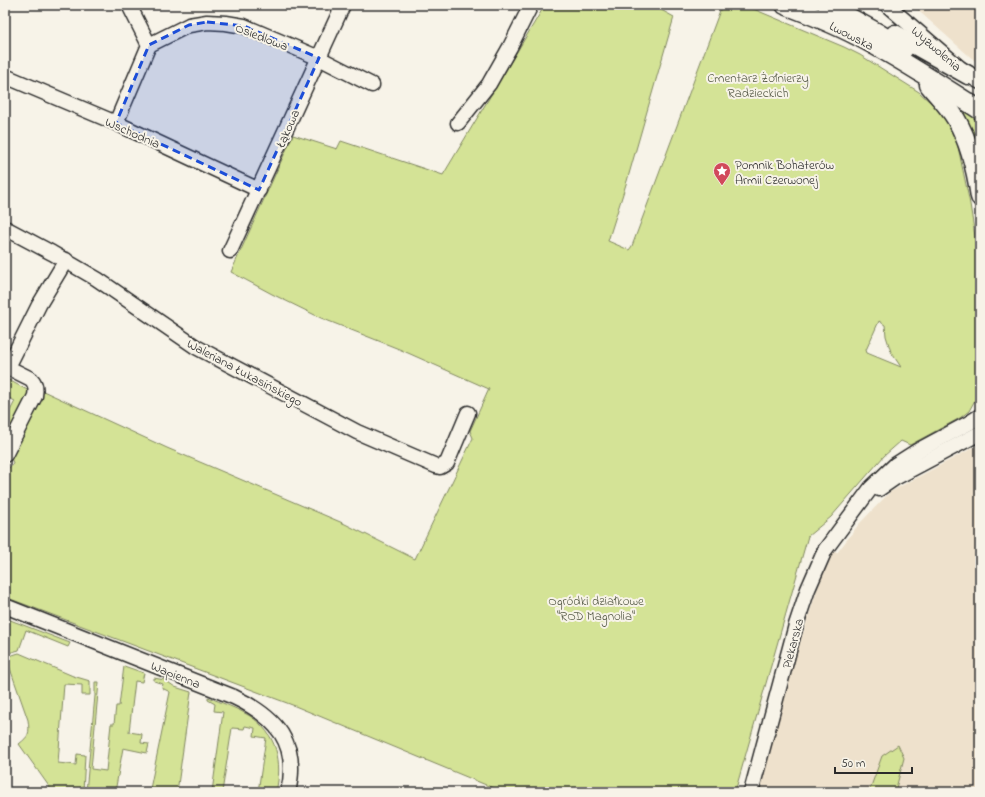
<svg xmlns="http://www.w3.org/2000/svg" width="985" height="797" font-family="'Indie Flower',sans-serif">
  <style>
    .built { fill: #eee1cc }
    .green { fill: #d4e396; stroke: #808760; fill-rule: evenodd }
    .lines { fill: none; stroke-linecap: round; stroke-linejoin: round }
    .minor-casing { stroke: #2b2b2b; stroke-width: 17 }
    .major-casing { stroke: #2b2b2b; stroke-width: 21 }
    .minor { stroke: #f7f3e8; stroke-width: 14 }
    .major { stroke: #f7f3e8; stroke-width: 18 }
    .marked { fill: #1d4ed8; fill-opacity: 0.2; stroke: #1d4ed8; stroke-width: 3; stroke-dasharray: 8 5; stroke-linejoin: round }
    .labels { text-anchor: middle; stroke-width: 4; stroke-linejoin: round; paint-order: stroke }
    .street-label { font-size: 13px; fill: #2b2b2b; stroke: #f7f3e8 }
    .park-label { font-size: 13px; fill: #555946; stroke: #f7f3e8 }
    .poi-label { font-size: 13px; fill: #2b2b2b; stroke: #f7f3e8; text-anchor: start }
  </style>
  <rect width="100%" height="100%" fill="#f7f3e8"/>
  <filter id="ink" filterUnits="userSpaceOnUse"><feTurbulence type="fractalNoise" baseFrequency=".025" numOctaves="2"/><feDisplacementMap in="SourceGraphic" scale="8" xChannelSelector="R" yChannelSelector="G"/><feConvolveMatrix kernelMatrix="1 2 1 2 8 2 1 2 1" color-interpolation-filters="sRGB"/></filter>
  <g filter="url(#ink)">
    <g class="built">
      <polygon points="912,5 980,5 980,65 968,55"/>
      <polygon points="980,444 980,792 759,792 796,655 824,568 833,551 837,553 859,524 890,492"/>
    </g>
    <g class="green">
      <path d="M545,5h107l22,12 -47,164 -19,60 21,9 3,-4 90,-241h22l100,42 16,8 59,37 21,19 10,16 7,15 13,62 10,65v122l-11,20 -9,7 -50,27 -9,-4 -17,15 -53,61 -23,19 -73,256h-232l-208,-86 -290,-109v-129h4l4,-5 -4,-10 32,-63 126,58 61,26 117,50 70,35 58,-121 -3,-7 19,-42 -90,-40 -78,-31 -49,-24 -41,-22 62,-137 44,14 4,-8 102,34zM879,321l6,4 1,11 5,16 10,15 -34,-14 -1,-3z"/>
      <polygon points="953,102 980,120 980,140 974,142"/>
      <polygon points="5,378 31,392 5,445 5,421 15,401 5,396"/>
      <polygon points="5,618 70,643 68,647 26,630 19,650 5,654"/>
      <path d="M19,653l54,23 17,5v14h-8v-10l-18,-1 -6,79 18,2 1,-11 8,1 -2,37h-30l-34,-48c10,-8 11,-10 9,-24l-22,-63z"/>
      <polygon points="124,666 144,673 142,682 135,681 129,732 142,734 141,743 149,744 147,753 123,748 115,792 86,792 95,696 95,682 99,682 91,769 106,771 111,724 114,724 116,706 119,706"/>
      <polygon points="154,678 165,680 175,687 191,692 177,792 152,792 150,789 170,692 162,688 163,684 154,681"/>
      <path d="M208,697c14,6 29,11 42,19 27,18 33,46 26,76h-18l8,-54 -12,-2 1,-8 -10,-2 -1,3 -12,-1 -10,64h-10l11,-80 -9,-1 1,-7 -7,-4z"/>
      <polygon points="898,745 904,758 895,792 869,792 882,756"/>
    </g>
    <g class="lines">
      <defs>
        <g id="minor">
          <polyline points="887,5 968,75 980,82"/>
          <polyline points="149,45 189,25 207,22 226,23 244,26 319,58 372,85"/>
          <polyline points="5,76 116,123 259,190"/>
          <polyline points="116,123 149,45 129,5"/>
          <polyline points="458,123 489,84 510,47 531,5"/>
          <polyline points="5,228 52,253 97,279 196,347 357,432 436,466 440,467 447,463 468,413"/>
          <polyline points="230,251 343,5"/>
          <path d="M5,366l26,13c5,5 5,10 4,17l-30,59"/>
          <polyline points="8,367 39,305 66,260"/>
          <polyline points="879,489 895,478 980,433"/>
          <path d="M5,606l229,91c42,20 66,46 54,95"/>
          <polyline points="751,792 796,625 808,589 825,550 871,488 895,465 917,451 969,423 980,416"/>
        </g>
        <g id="major">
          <path d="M785,5c24,9 49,19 72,31 43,22 83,49 123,74"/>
          <polyline points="827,5 878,33 904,49"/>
          <polyline points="895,34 968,75"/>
          <path d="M929,85c9,11 20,22 27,34 14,24 20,51 24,78"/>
        </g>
      </defs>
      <use href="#minor" class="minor-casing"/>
      <use href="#major" class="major-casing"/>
      <use href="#minor" class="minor"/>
      <use href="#major" class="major"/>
    </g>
  </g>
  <path class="marked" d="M207,22l37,4 75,32 -60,132 -143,-67 33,-78 40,-20z"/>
  <defs>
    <symbol id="sight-pin" viewBox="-11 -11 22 30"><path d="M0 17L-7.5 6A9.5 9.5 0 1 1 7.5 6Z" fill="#d1495b" stroke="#f7f3e8"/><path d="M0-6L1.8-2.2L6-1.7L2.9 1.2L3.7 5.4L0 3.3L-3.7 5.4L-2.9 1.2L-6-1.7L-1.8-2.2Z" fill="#fff"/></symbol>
  </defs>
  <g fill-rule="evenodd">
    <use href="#sight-pin" x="712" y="161" width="20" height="27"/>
  </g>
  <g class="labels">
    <g class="street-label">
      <text transform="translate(852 35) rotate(27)" y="5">Lwowska</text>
      <text transform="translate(262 36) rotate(21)" y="5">Osiedlowa</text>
      <text transform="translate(937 48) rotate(41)" y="5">Wyzwolenia</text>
      <text transform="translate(287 128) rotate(-66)" y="5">Łąkowa</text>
      <text transform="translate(133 132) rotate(24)" y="5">Wschodnia</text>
      <text transform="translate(245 372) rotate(28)" y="5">Waleriana Łukasińskiego</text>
      <text transform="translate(792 643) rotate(-75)" y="5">Piekarska</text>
      <text transform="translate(176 674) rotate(22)" y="5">Wapienna</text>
    </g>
    <g class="park-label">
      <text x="758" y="82">Cmentarz Żołnierzy<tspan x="758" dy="15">Radzieckich</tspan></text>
      <text x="596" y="605">Ogródki działkowe<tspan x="596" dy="15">"ROD Magnolia"</tspan></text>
    </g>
    <g class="poi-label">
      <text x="735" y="169">Pomnik Bohaterów<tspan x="735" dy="15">Armii Czerwonej</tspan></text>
    </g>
  </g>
  <rect width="985" height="797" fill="none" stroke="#f7f3e8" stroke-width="20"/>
  <rect x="10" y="10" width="965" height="777" fill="none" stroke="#2b2b2b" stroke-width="1.5" filter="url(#ink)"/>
  <path d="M835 767v6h77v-6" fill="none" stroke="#2b2b2b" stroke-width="2"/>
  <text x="841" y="767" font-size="12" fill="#2b2b2b" stroke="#f7f3e8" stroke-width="3" paint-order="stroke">50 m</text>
</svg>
